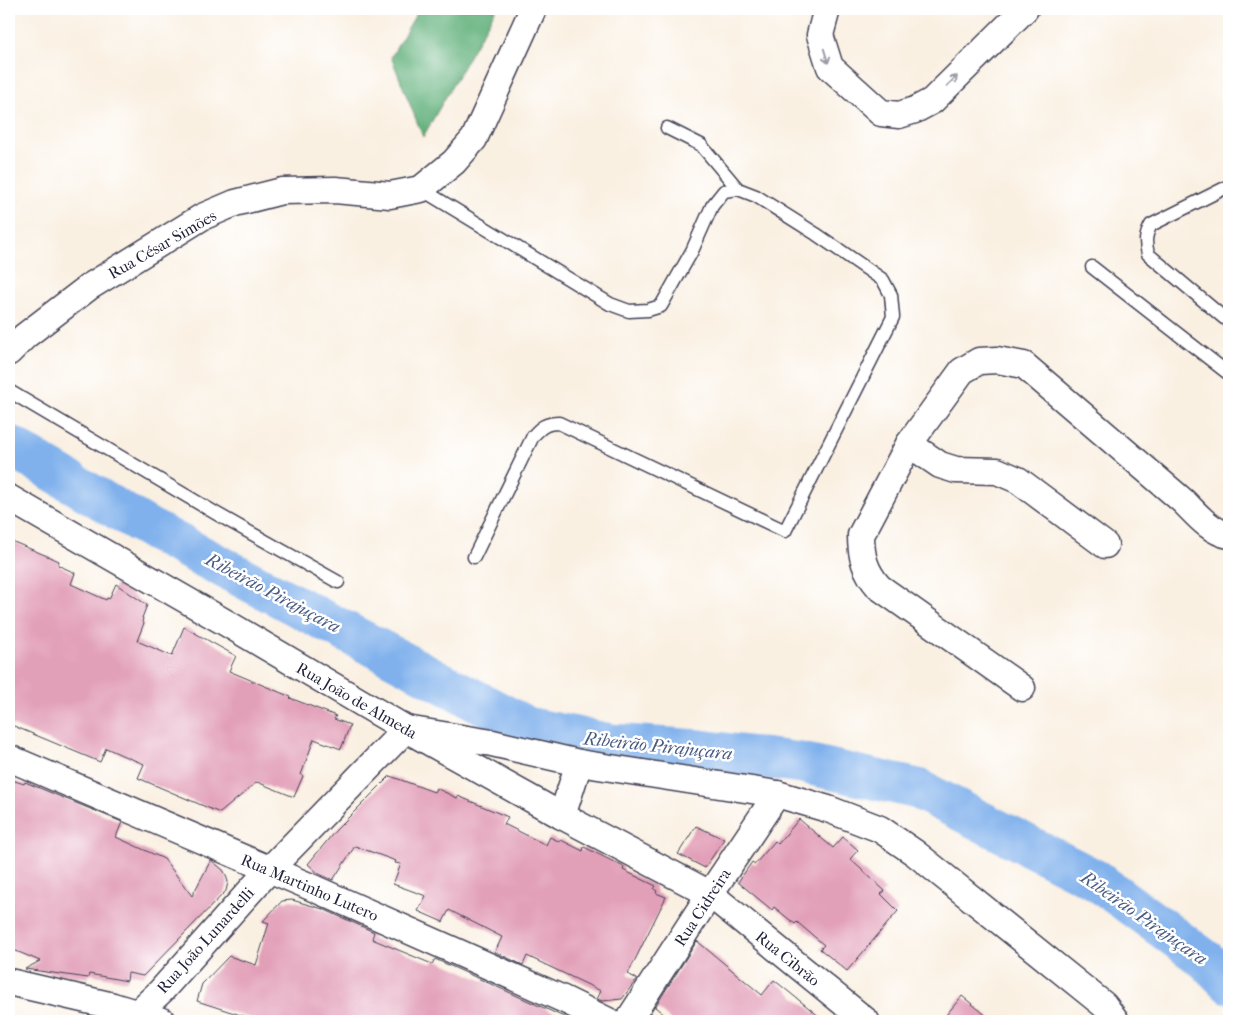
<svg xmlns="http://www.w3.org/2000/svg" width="1238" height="1030" font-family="'IM FELL French Canon',serif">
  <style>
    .forest { fill: #61b07a; stroke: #42695a }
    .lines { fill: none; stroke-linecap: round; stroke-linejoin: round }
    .river { stroke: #80b1ec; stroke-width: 41 }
    .building { fill: #e29fb8 }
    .lane-casing { stroke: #424154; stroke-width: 15 }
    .street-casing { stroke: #424154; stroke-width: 29 }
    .lane { stroke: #fff; stroke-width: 12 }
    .street { stroke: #fff; stroke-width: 26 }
    .oneway { stroke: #9c9ca7 }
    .labels { text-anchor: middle; stroke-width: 5; stroke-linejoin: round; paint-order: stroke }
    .street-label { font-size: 16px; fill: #22223b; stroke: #fff }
    .water-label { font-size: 18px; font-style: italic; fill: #485b82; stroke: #fff }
  </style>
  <rect width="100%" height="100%" fill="#fff"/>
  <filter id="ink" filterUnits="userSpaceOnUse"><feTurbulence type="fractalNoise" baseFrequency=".02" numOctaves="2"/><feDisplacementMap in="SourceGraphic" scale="10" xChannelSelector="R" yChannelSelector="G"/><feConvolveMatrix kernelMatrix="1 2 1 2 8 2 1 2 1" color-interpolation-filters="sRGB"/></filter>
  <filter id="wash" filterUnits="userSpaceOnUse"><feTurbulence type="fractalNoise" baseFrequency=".0096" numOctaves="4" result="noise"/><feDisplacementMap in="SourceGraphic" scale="20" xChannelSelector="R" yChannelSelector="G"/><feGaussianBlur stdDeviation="1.12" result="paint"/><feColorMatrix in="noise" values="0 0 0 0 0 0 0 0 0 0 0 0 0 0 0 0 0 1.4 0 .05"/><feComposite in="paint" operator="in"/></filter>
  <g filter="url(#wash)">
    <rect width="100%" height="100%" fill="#faf0e2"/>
    <polygon class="forest" points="419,9 496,9 423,137 391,57"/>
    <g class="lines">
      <polyline class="river" points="9,445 152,530 527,727 611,744 701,750 802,763 918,789 1096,880 1206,960 1229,983"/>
    </g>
    <g id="blocks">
      <g class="building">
        <polygon points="9,540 59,561 58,565 75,573 71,584 106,600 107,598 109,599 116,584 147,605 142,618 143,618 142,622 144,623 137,641 172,656 184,627 236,656 229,671 291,697 290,698 336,716 334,719 350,725 341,749 314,739 301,775 303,776 294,797 257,782 220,813 138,778 144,764 124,756 106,748 100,762 9,724"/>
        <polygon points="390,776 434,792 436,788 457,798 458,796 508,817 504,824 546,845 550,837 560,842 561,840 583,851 584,847 624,867 623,870 656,886 654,889 657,891 656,893 666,897 628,974 637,979 622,999 602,1001 597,999 601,991 527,956 523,965 495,952 502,937 449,910 443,922 418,911 426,896 393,884 401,864 395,863 396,861 355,846 333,880 319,874 308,864 336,830"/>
        <polygon points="9,779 24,784 25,782 122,822 116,837 164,859 192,896 211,860 223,870 226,875 228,882 226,891 143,976 128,973 127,981 89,974 88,978 25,969 40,961 9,948"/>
        <polygon points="799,819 833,848 843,837 858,850 850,859 885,891 881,894 898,911 847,971 820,949 824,945 797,922 795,924 774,907 772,910 738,882 752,862 755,864 775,841 778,844"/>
        <polygon points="696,826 724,839 705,868 678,854"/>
        <polygon points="292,900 323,909 374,932 372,939 432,964 435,959 573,1021 259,1021 197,1001 202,984 229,956 256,965 269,923 263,921 282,901"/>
        <polygon points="697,941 762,995 774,980 825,1021 672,1021 655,1007"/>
        <polygon points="962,996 993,1021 941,1021"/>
      </g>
    </g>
  </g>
  <g filter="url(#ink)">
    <use href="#blocks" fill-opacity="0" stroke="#424154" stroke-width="1"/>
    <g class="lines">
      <defs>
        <g id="lane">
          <polyline points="667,128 701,145 738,189"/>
          <path d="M1229,186l-78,39c-6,11 -6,17 -3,29l76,64 5,2"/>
          <path d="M421,189l189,115 19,7 19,-1 13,-4 31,-55 20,-45 12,-15 14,-2 18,7 60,38 67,46 8,15 2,22 -108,214 -226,-108c-13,0 -18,4 -26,13l-59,121"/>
          <polyline points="1092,267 1229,374"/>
          <polyline points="9,391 217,514 338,582"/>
        </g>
        <g id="street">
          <polyline points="827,9 820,35 830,67 881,113 899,115 915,110 932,101 1025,9"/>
          <polyline points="9,352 25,336 89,287 202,217 235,203 282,191 335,190 390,195 421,189 454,162 474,139 533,9"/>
          <polyline points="909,444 940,465 956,470 997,471 1018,480 1105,545"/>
          <polyline points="9,498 228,624 406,729 562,816 710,894 866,1021"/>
          <path d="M1022,688l-143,-101c-14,-16 -18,-30 -18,-52l48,-91 53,-73 17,-10 18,-1 27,5 160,137c13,13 27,30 45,33"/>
          <polyline points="9,758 304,884 563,999 608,1021"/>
          <polyline points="562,816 579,763"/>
          <polyline points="9,982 113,1006 162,1021"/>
          <polyline points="129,1021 161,991 269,870 406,729 492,743 579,763 777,794 828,809 880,829 915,853 1104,1005 1116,1021"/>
          <polyline points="628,1021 710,894 777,794"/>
        </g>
      </defs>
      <use href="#lane" class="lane-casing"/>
      <use href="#street" class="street-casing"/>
      <use href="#lane" class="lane"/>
      <use href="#street" class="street"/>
    </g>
    <defs><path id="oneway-shaft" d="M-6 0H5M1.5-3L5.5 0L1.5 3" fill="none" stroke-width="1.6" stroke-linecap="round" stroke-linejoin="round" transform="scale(1.25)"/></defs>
    <g class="oneway">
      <use href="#oneway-shaft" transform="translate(826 56) rotate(73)"/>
      <use href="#oneway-shaft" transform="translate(952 81) rotate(-45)"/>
    </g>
  </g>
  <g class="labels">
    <g class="street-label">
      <text transform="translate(162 244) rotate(-30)" y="6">Rua César Simões</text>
      <text transform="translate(357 700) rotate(30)" y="6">Rua João de Almeda</text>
      <text transform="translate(310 887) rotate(23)" y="6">Rua Martinho Lutero</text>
      <text transform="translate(702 907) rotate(-57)" y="6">Rua Cidreira</text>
      <text transform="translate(205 940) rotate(-48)" y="6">Rua João Lunardelli</text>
      <text transform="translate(788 958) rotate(39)" y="6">Rua Cibrão</text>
    </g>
    <g class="water-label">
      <text transform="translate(273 593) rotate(28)" y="6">Ribeirão Pirajuçara</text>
      <text transform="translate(658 746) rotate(6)" y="6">Ribeirão Pirajuçara</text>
      <text transform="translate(1144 918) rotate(35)" y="6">Ribeirão Pirajuçara</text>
    </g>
  </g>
  <rect width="1238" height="1030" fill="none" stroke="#fff" stroke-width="30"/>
</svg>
